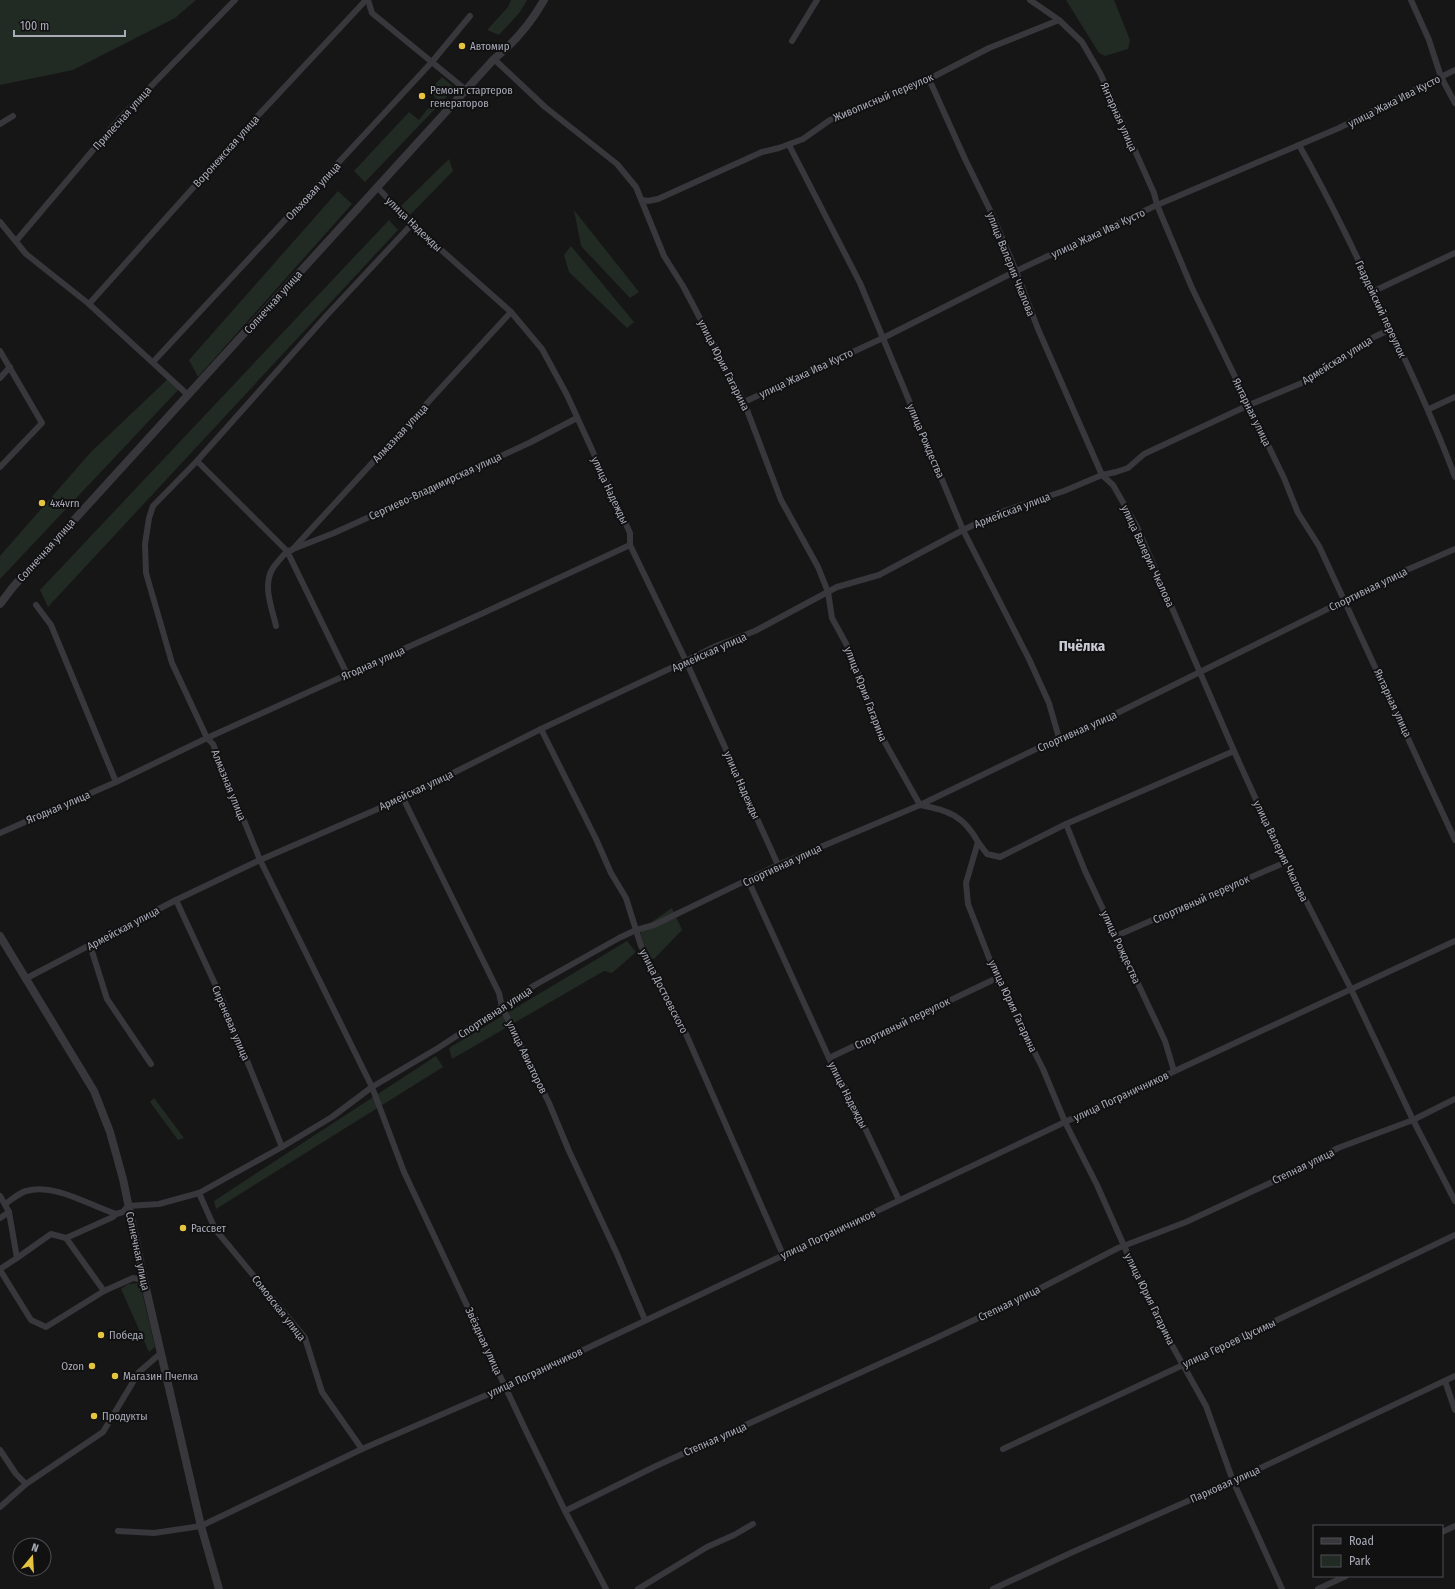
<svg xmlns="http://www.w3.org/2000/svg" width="1455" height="1589" font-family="'Fira Sans Condensed',sans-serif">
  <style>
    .green { fill: #222a24 }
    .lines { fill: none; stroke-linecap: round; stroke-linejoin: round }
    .minor { stroke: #37373c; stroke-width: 6 }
    .tertiary { stroke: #37373c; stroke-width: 8 }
    .poi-dot { fill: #e5c440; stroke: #111112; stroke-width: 1.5 }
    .labels { text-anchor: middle; stroke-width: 4; stroke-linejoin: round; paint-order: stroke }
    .poi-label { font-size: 11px; fill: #a9abb7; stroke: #111112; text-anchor: start }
    .street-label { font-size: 11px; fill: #a9abb7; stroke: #111112 }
    .district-label { font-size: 15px; font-weight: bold; fill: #c9cad3; stroke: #111112 }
  </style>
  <rect width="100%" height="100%" fill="#161617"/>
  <g class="green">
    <polygon points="0,0 196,0 175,18 73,70 0,85"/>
    <polygon points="511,0 527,0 520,12 499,35 487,30 508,7"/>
    <polygon points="1066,0 1114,0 1130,40 1128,49 1105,56 1099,53"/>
    <polygon points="442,77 455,88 365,182 354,171 409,112 419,120 436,98 429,91"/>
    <polygon points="449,159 453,171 409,216 401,206"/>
    <polygon points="338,191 352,204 198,377 189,360"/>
    <polygon points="574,210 639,292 630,298 581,246"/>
    <polygon points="389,220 398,230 48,607 40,590"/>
    <polygon points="571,246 634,322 627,328 569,272 564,255"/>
    <polygon points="171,376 179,389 0,579 0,556 91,452"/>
    <polygon points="672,908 682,930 654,959 646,957 640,930"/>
    <polygon points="627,941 636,952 612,973 604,971 452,1059 449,1048"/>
    <polygon points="436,1056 443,1067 216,1209 214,1201"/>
    <polygon points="154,1098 184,1138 178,1140 150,1102"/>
    <polygon points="140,1283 155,1347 149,1352 121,1289 128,1284"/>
  </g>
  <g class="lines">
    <g class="minor">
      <polyline points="368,0 372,13 466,90"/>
      <polyline points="1030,0 1059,20 1082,42 1100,73 1154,193 1157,205 1192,288 1284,478 1298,513 1319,546 1455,840"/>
      <polyline points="1411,0 1429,40 1441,77 1455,103"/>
      <polyline points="792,41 817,0"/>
      <polyline points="494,59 545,107 617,164 636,187 664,256 683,286 744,402 781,500 818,567 828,592 832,618 849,649 875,716 879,732 920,805"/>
      <polyline points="929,79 965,159 991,212 1016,271 1038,329 1102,475 1113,485 1137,527 1234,751 1268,826 1351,989 1413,1120 1455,1201"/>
      <polyline points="0,124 13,116"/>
      <polyline points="789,145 860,283 963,530 1029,659 1049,703 1059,738"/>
      <path d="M1299,145c34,60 63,122 92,185 23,48 45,96 64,147"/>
      <polyline points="377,187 412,224 511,312 542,349 567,395 630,533 630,545 686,661 778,865"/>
      <polyline points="642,200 648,201 658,199 762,152 779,148 803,139 830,120 913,84 929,79 989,48 1059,20"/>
      <polyline points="0,222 26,254 89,304 188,395"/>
      <polyline points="412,224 327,315 197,461 153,506 149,518 145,544 146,573 172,663 207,738 213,744 260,860 372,1087 404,1172 527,1433 565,1511 606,1589"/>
      <polyline points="16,241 121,117 235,0"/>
      <polyline points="1374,291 1455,253"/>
      <polyline points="89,304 252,122 366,0"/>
      <polyline points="0,351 42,423 0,467"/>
      <polyline points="153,362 431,63 470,16"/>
      <polyline points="0,378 10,367"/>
      <polyline points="744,402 883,338 1016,271 1157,205 1339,128 1455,70"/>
      <polyline points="1429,409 1455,397"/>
      <polyline points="197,461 287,551 292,550 511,312"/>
      <polyline points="293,549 334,533 400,503 531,442 577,418"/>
      <polyline points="36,605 51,625 116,782"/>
      <path d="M276,626c-4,-18 -14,-41 -3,-58 4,-6 10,-12 14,-17l60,123"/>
      <polyline points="541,729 596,839 611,873 626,898 641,946 686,1034 783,1255"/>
      <polyline points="403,798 499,993 502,1007 549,1103 569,1151 617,1254 645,1320"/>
      <path d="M920,805c28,5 44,11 58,37l-12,41 2,21 29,74 46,91 22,53 32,63 40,90 32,65 37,66 27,75 49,108"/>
      <polyline points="1066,824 1085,871 1165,1041 1174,1071"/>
      <polyline points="0,833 116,782 207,738 481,614 630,545"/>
      <polyline points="978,842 987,854 1000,857 1066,824 1234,751"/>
      <polyline points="748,880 829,1058 856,1109 899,1200"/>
      <polyline points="176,900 222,999 282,1147"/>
      <polyline points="1116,936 1286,862"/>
      <polyline points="90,945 107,999 151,1064"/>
      <polyline points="25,979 176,900 260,860 403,798 541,729 686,661 716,646 755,631 837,587 879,575 963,530 1001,512 1064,491 1102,475 1116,472 1128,468 1144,454 1249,405 1309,380 1332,366 1353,350 1374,337 1391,329"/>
      <polyline points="829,1058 997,978"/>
      <polyline points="199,1193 215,1229 305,1338 322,1392 362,1449"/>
      <polyline points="0,1196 9,1212 17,1258 0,1269"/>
      <path d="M5,1204c6,-4 14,-11 21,-13 30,-8 62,14 90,23l7,-2 5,-6 31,-2 40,-11 83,-46 50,-30 40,-30 66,-39 97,-63 84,-47 17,-8 18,-5 124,-60 142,-60 139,-67 44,-18 299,-148 53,-23"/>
      <polyline points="0,1218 9,1212"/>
      <polyline points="66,1238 104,1291"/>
      <polyline points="17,1258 51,1234 66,1238 113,1217 116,1214"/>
      <polyline points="0,1270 31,1320 46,1327 104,1291 133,1278 144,1280"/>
      <polyline points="1445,1381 1455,1410"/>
      <polyline points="1003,1449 1183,1365 1455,1235"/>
      <polyline points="0,1450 16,1474 26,1484"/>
      <polyline points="0,1507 26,1484 103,1432 139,1372 161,1353"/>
      <polyline points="565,1511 656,1466 934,1339 1035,1291 1118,1248 1186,1222 1298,1170 1338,1148 1413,1120 1455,1099"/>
      <polyline points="118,1531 154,1533 201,1526 362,1449 505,1387 1065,1122 1455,941"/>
      <polyline points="1442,1532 1455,1526"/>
      <polyline points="638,1589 707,1547 734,1535 753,1524"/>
      <polyline points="993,1589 1075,1551 1233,1481 1455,1376"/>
      <polyline points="1318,1589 1346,1576"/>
    </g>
    <g class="tertiary">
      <path d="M0,604l13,-17 481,-528c21,-17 37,-36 50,-59"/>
      <polyline points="0,936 94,1091 110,1132 123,1179 144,1280 201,1526 219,1589"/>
    </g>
  </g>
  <g class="poi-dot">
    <circle cx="462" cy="46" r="4"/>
    <circle cx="422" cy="96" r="4"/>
    <circle cx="42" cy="503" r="4"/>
    <circle cx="183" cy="1228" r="4"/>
    <circle cx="101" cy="1335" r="4"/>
    <circle cx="92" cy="1366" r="4"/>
    <circle cx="115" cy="1376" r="4"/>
    <circle cx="94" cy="1416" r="4"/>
  </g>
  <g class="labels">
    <g class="poi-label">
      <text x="470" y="50">Автомир</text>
      <text x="430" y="94">Ремонт стартеров<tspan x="430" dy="13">генераторов</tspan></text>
      <text x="50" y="507">4x4vrn</text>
      <text x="191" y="1232">Рассвет</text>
      <text x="109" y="1339">Победа</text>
      <text x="84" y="1370" text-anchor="end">Ozon</text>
      <text x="123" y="1380">Магазин Пчелка</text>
      <text x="102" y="1420">Продукты</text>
    </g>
    <g class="street-label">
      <text transform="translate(883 97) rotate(-23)" y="4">Живописный переулок</text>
      <text transform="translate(1394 101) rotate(-27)" y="4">улица Жака Ива Кусто</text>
      <text transform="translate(1119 117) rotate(66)" y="4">Янтарная улица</text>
      <text transform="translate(122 118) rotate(-48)" y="4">Прилесная улица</text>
      <text transform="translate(226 151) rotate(-48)" y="4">Воронежская улица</text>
      <text transform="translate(313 191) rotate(-47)" y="4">Ольховая улица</text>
      <text transform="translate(414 224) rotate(44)" y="4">улица Надежды</text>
      <text transform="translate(1098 233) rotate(-25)" y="4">улица Жака Ива Кусто</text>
      <text transform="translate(1011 264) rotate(68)" y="4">улица Валерия Чкалова</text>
      <text transform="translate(273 302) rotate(-48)" y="4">Солнечная улица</text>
      <text transform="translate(1381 309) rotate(65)" y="4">Гвардейский переулок</text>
      <text transform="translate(1337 360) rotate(-32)" y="4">Армейская улица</text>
      <text transform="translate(724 365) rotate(63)" y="4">улица Юрия Гагарина</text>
      <text transform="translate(806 373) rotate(-25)" y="4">улица Жака Ива Кусто</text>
      <text transform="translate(1252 412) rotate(64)" y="4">Янтарная улица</text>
      <text transform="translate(400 433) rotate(-47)" y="4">Алмазная улица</text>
      <text transform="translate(926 441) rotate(67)" y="4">улица Рождества</text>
      <text transform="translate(435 486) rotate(-25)" y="4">Сергиево-Владимирская улица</text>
      <text transform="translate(610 490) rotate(65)" y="4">улица Надежды</text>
      <text transform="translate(1012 510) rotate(-21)" y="4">Армейская улица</text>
      <text transform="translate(46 550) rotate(-48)" y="4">Солнечная улица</text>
      <text transform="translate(1148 556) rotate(65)" y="4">улица Валерия Чкалова</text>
      <text transform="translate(1368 589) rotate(-26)" y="4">Спортивная улица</text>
      <text transform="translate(709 652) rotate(-24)" y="4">Армейская улица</text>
      <text transform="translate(373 663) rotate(-24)" y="4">Ягодная улица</text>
      <text transform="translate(866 694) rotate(69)" y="4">улица Юрия Гагарина</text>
      <text transform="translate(1393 703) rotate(65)" y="4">Янтарная улица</text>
      <text transform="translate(1077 731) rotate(-24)" y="4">Спортивная улица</text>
      <text transform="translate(229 785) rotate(68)" y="4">Алмазная улица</text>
      <text transform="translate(742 785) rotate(66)" y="4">улица Надежды</text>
      <text transform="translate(416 790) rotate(-25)" y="4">Армейская улица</text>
      <text transform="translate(58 807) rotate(-23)" y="4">Ягодная улица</text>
      <text transform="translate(1281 851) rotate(64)" y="4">улица Валерия Чкалова</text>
      <text transform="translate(782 865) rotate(-25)" y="4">Спортивная улица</text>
      <text transform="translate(1201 899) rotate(-24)" y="4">Спортивный переулок</text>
      <text transform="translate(123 928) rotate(-28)" y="4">Армейская улица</text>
      <text transform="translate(1121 947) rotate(65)" y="4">улица Рождества</text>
      <text transform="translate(664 991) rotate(63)" y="4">улица Достоевского</text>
      <text transform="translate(1013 1006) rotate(65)" y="4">улица Юрия Гагарина</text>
      <text transform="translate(495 1012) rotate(-33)" y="4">Спортивная улица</text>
      <text transform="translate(231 1023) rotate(67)" y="4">Сиреневая улица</text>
      <text transform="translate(902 1023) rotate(-26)" y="4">Спортивный переулок</text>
      <text transform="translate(527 1057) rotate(64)" y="4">улица Авиаторов</text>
      <text transform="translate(848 1095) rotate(63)" y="4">улица Надежды</text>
      <text transform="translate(1121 1096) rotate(-25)" y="4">улица Пограничников</text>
      <text transform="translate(1303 1166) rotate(-26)" y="4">Степная улица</text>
      <text transform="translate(828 1234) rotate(-25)" y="4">улица Пограничников</text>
      <text transform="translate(138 1251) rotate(78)" y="4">Солнечная улица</text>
      <text transform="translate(1150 1299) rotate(64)" y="4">улица Юрия Гагарина</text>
      <text transform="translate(1009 1303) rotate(-26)" y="4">Степная улица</text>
      <text transform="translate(279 1308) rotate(52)" y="4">Сомовская улица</text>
      <text transform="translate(484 1341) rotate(65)" y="4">Звёздная улица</text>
      <text transform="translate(1229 1343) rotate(-25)" y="4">улица Героев Цусимы</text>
      <text transform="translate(535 1372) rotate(-25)" y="4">улица Пограничников</text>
      <text transform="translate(715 1439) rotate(-24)" y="4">Степная улица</text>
      <text transform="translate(1225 1484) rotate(-24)" y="4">Парковая улица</text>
    </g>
    <g class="district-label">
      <text x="1082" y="651">Пчёлка</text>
    </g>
  </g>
  <rect x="1313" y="1525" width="130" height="52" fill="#111112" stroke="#4e4f54"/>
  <rect x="1321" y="1538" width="20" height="6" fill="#37373c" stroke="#4e4f54"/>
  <text x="1349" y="1545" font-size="12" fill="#a9abb7">Road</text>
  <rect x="1321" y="1555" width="20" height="12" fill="#222a24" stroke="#4e4f54"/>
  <text x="1349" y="1565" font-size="12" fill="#a9abb7">Park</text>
  <g transform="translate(32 1557) rotate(18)"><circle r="19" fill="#111112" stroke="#4e4f54"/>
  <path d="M0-3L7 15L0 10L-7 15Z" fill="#e5c440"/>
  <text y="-6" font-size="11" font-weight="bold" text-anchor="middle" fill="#a9abb7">N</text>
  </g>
  <path d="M14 30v6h111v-6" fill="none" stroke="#a9abb7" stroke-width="2"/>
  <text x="20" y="30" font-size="12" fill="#a9abb7" stroke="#111112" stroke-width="3" paint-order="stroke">100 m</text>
</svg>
